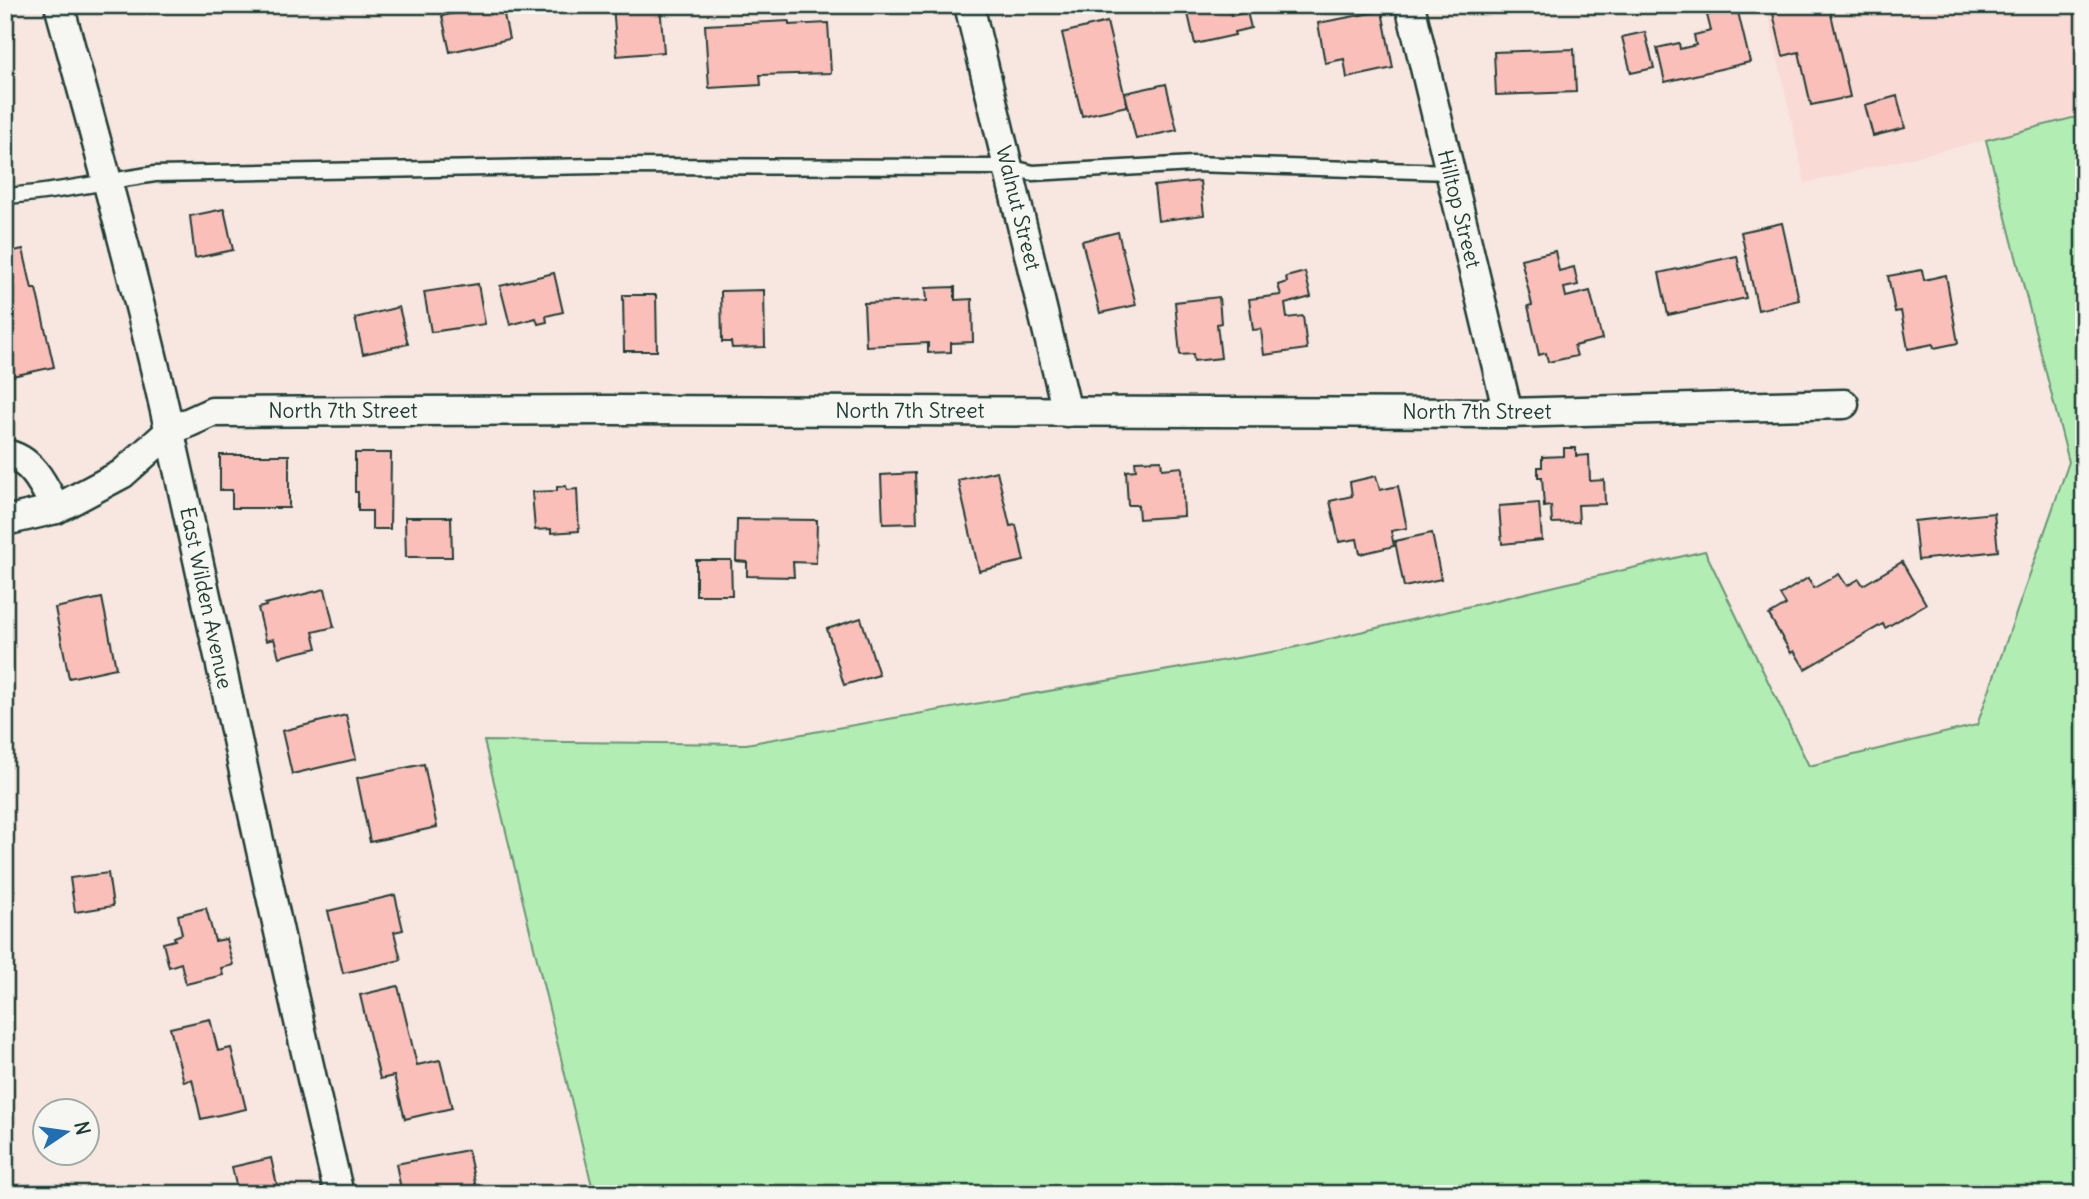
<svg xmlns="http://www.w3.org/2000/svg" width="2089" height="1199" font-family="Delius,sans-serif">
  <style>
    .built { fill: #f9dad5 }
    .green { fill: #b2eeb4; stroke: #689674; stroke-width: 2 }
    .building { fill: #fbbfba; stroke: #1f3d34; stroke-width: 2 }
    .lines { fill: none; stroke-linecap: round; stroke-linejoin: round }
    .service-casing { stroke: #1f3d34; stroke-width: 19 }
    .minor-casing { stroke: #1f3d34; stroke-width: 33 }
    .service { stroke: #f6f6f2; stroke-width: 14 }
    .minor { stroke: #f6f6f2; stroke-width: 28 }
    .labels { text-anchor: middle; stroke-width: 5; stroke-linejoin: round; paint-order: stroke }
    .street-label { font-size: 21px; fill: #1f3d34; stroke: #f6f6f2 }
  </style>
  <rect width="100%" height="100%" fill="#f8e6e1"/>
  <filter id="ink" filterUnits="userSpaceOnUse"><feTurbulence type="fractalNoise" baseFrequency=".0143" numOctaves="2"/><feDisplacementMap in="SourceGraphic" scale="14" xChannelSelector="R" yChannelSelector="G"/><feConvolveMatrix kernelMatrix="1 2 1 2 8 2 1 2 1" color-interpolation-filters="sRGB"/></filter>
  <g filter="url(#ink)">
    <polygon class="built" points="1766,5 2084,5 2084,115 1986,140 1805,183"/>
    <polygon class="green" points="2084,115 2084,1194 594,1194 484,741 746,744 1283,650 1705,551 1809,766 1977,725 2069,462 1986,140"/>
    <g class="building">
      <polygon points="463,5 502,5 509,39 450,52 442,16 464,11"/>
      <polygon points="613,5 660,5 664,52 617,56"/>
      <polygon points="1186,5 1229,5 1231,16 1247,12 1251,28 1234,32 1235,35 1195,44"/>
      <polygon points="1771,5 1829,5 1850,97 1811,105 1799,52 1783,56"/>
      <polygon points="1737,8 1750,62 1665,82 1657,48 1679,43 1680,49 1696,45 1694,35 1711,31 1707,15"/>
      <polygon points="1382,11 1393,68 1347,78 1344,59 1325,63 1318,23"/>
      <polygon points="789,21 789,25 828,23 831,73 760,75 761,85 709,88 705,25"/>
      <polygon points="1107,22 1127,106 1082,116 1062,33"/>
      <polygon points="1645,32 1654,68 1631,73 1622,37"/>
      <polygon points="1574,49 1576,92 1496,95 1494,52"/>
      <polygon points="1166,84 1177,130 1136,139 1125,93"/>
      <polygon points="1897,96 1905,128 1873,136 1865,105"/>
      <polygon points="1200,181 1204,215 1158,221 1154,186"/>
      <polygon points="224,209 233,250 195,258 190,216"/>
      <polygon points="1782,223 1799,300 1758,310 1741,232"/>
      <polygon points="1118,232 1136,305 1100,313 1082,241"/>
      <polygon points="23,249 32,289 36,289 54,367 12,376 5,347 5,253"/>
      <polygon points="1555,251 1559,271 1574,267 1578,285 1564,288 1566,297 1590,291 1602,339 1574,346 1577,356 1548,362 1546,353 1539,355 1528,306 1532,305 1521,259"/>
      <polygon points="1737,256 1746,298 1668,315 1659,273"/>
      <polygon points="1922,270 1924,280 1946,275 1958,343 1934,348 1933,344 1908,349 1901,311 1895,312 1888,276"/>
      <polygon points="1305,272 1311,297 1285,304 1287,318 1303,316 1307,349 1264,355 1261,329 1253,330 1249,299 1281,295 1278,285 1287,282 1286,277"/>
      <polygon points="554,273 563,312 546,316 547,322 538,324 536,318 510,325 500,286"/>
      <polygon points="478,284 485,324 431,332 424,292"/>
      <polygon points="955,287 955,300 972,299 973,342 951,343 951,352 928,353 928,343 866,346 864,303 927,301 926,288"/>
      <polygon points="764,290 765,347 732,348 731,342 722,342 721,291"/>
      <polygon points="623,295 656,295 657,351 624,351"/>
      <polygon points="1219,297 1221,323 1217,324 1221,358 1194,361 1193,354 1180,355 1175,302"/>
      <polygon points="399,307 408,344 363,354 355,318"/>
      <polygon points="1564,448 1576,448 1576,456 1589,455 1590,481 1604,480 1605,504 1578,505 1579,522 1552,523 1551,506 1544,507 1542,477 1538,477 1538,467 1542,467 1542,457 1564,456"/>
      <polygon points="355,453 391,453 390,529 372,529 372,511 358,511 358,492 355,492"/>
      <polygon points="220,455 289,455 289,508 232,508 232,490 220,490"/>
      <polygon points="1161,460 1162,469 1182,467 1184,516 1139,519 1138,505 1128,505 1126,471 1136,470 1135,461"/>
      <polygon points="997,471 1010,526 1016,525 1024,561 979,571 958,480"/>
      <polygon points="915,473 917,523 883,524 881,475"/>
      <polygon points="1376,476 1380,490 1398,486 1407,528 1391,531 1394,546 1360,554 1357,539 1339,542 1330,501 1352,496 1350,482"/>
      <polygon points="566,486 567,490 577,489 579,531 551,533 551,529 535,530 532,492 557,491 557,487"/>
      <polygon points="1539,503 1542,540 1502,544 1499,506"/>
      <polygon points="1994,513 1998,551 1918,560 1914,521"/>
      <polygon points="405,517 451,517 452,557 406,557"/>
      <polygon points="737,519 817,520 816,563 793,562 794,577 747,576 747,562 736,561"/>
      <polygon points="1432,533 1441,579 1404,587 1395,541"/>
      <polygon points="696,560 731,560 732,595 696,595"/>
      <polygon points="1902,562 1926,604 1885,628 1883,624 1805,669 1794,651 1791,653 1769,615 1786,605 1780,595 1808,578 1814,588 1839,574 1847,586 1859,579 1863,585"/>
      <polygon points="325,589 334,627 313,632 317,648 279,657 274,639 266,641 258,608 266,606 265,604"/>
      <polygon points="102,598 116,668 69,678 55,608"/>
      <polygon points="861,618 879,675 844,685 827,629"/>
      <polygon points="346,715 356,759 292,774 282,731"/>
      <polygon points="424,764 437,827 370,842 357,778"/>
      <polygon points="5,869 9,869 14,891 5,892"/>
      <polygon points="108,873 113,906 75,912 70,878"/>
      <polygon points="395,895 403,930 394,932 401,960 343,973 328,911"/>
      <polygon points="206,908 215,941 226,939 233,965 221,968 223,975 186,984 181,963 169,967 163,943 175,940 174,937 182,934 178,915"/>
      <polygon points="398,986 417,1065 440,1060 452,1108 405,1119 394,1076 380,1079 360,995"/>
      <polygon points="210,1019 218,1051 231,1048 246,1109 201,1119 192,1079 184,1082 170,1028"/>
      <polygon points="468,1150 476,1188 448,1194 402,1194 396,1164"/>
      <polygon points="271,1158 279,1194 238,1194 232,1167"/>
    </g>
    <g class="lines">
      <defs>
        <path id="service" d="M5,196c51,-3 100,-15 150,-22l444,-8 410,1 24,6 160,-9 257,8"/>
        <g id="minor">
          <path d="M59,5c39,142 79,284 111,428 57,253 108,508 169,761"/>
          <polyline points="969,5 1067,412"/>
          <polyline points="1410,5 1508,413"/>
          <path d="M5,454c28,5 39,32 51,55"/>
          <polyline points="5,521 56,509 122,474 170,431 212,412 607,410 1508,413 1844,404"/>
        </g>
      </defs>
      <use href="#service" class="service-casing"/>
      <use href="#minor" class="minor-casing"/>
      <use href="#service" class="service"/>
      <use href="#minor" class="minor"/>
    </g>
  </g>
  <g class="labels">
    <g class="street-label">
      <text transform="translate(1018 208) rotate(76)" y="7">Walnut Street</text>
      <text transform="translate(1459 209) rotate(76)" y="7">Hilltop Street</text>
      <text x="343" y="418">North 7th Street</text>
      <text x="910" y="418">North 7th Street</text>
      <text x="1477" y="419">North 7th Street</text>
      <text transform="translate(206 598) rotate(78)" y="7">East Wilden Avenue</text>
    </g>
  </g>
  <rect width="2089" height="1199" fill="none" stroke="#f6f6f2" stroke-width="28"/>
  <rect x="14" y="14" width="2061" height="1171" fill="none" stroke="#1f3d34" stroke-width="2.5" filter="url(#ink)"/>
  <g transform="translate(66 1132) rotate(77)"><circle r="33" fill="#f6f6f2" stroke="#a0aca6" stroke-width="2"/>
  <path d="M0-5L12 26L0 18L-12 26Z" fill="#1f6fb2"/>
  <text y="-10" font-size="19" font-weight="bold" text-anchor="middle" fill="#1f3d34">N</text>
  </g>
</svg>
